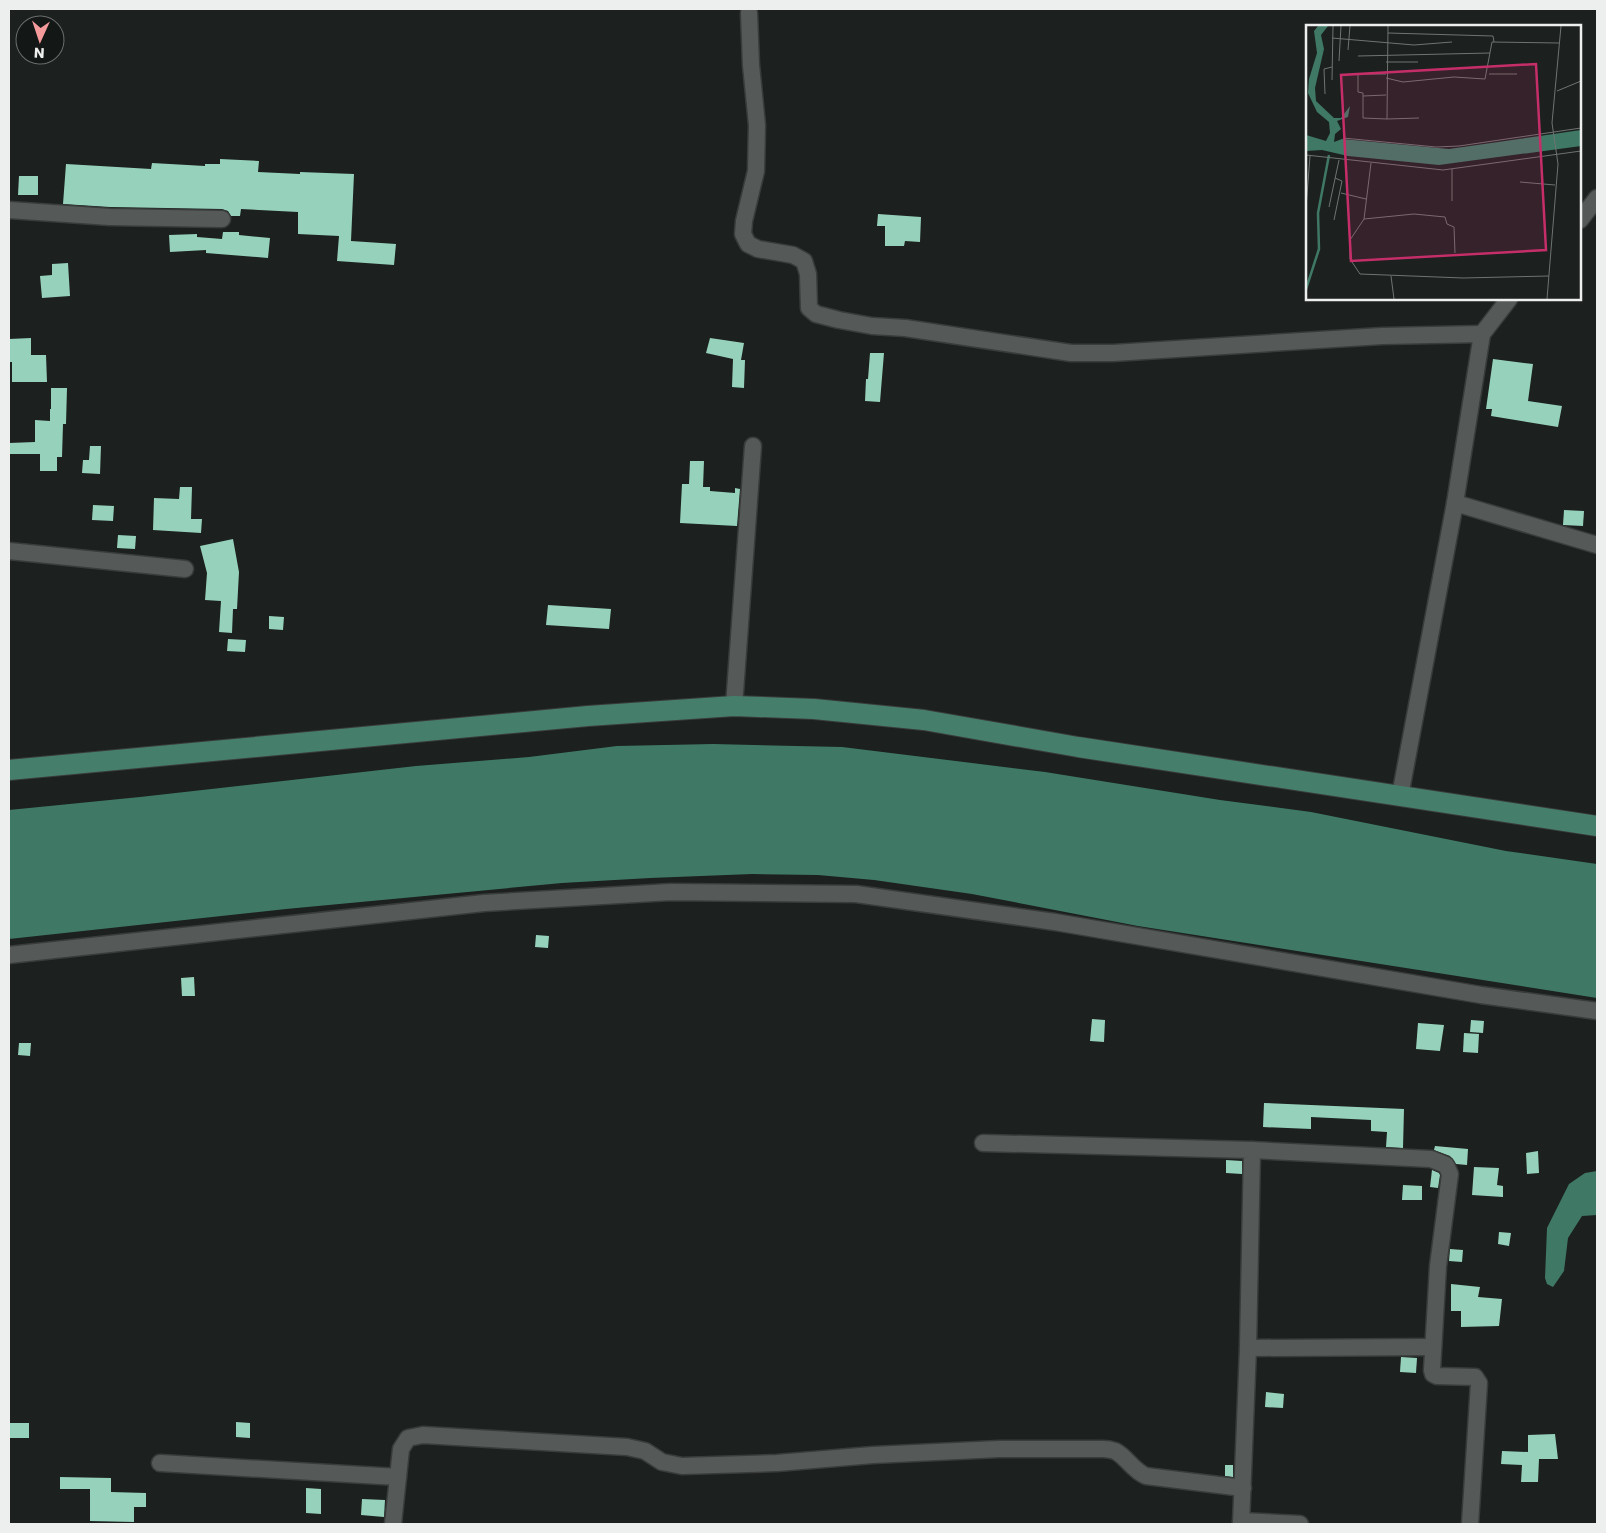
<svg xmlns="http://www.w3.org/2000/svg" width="1606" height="1533" font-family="Poppins,sans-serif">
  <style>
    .water { fill: #3f7965 }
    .building { fill: #96d2bb }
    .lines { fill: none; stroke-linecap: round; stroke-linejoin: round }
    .minor-casing { stroke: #393c3b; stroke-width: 19 }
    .major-casing { stroke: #393c3b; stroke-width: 22 }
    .minor { stroke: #555a58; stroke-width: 16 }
    .major { stroke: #467e6c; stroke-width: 20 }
    .inset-river { fill: none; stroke: #3f7965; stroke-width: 2.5 }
    .inset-road { fill: none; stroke: #6f7371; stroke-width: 1 }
    .view { fill: #c62e6a; fill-opacity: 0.15; stroke: #c62e6a; stroke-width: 2.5 }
    .inset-edge { fill: none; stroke: #ecefed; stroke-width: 2.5 }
  </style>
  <rect width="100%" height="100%" fill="#1c201f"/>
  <g class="water">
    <polygon points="713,744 842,747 1045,772 1220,800 1311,812 1506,851 1597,864 1597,998 1138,926 972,894 874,880 818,875 752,874 650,878 562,883 286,909 9,939 9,810 140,797 416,766 529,757 617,746"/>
    <polygon points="1597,1171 1597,1215 1582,1216 1568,1238 1564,1271 1553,1287 1547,1284 1545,1278 1547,1228 1569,1184 1585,1173"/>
  </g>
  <g class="building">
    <polygon points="220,159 259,161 258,172 300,174 300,172 354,174 351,241 396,244 394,265 337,261 339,236 298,234 298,212 241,209 240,216 231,216 228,211 222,209 110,207 63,204 66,164 151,169 152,163 205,166 205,164 220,164"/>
    <polygon points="19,176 38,176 38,195 18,195"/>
    <polygon points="878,214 921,217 920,242 905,241 904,246 885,246 885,226 877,226"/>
    <polygon points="223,232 239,232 239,235 270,238 268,258 206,253 206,250 170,252 169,235 197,234 197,237 222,239"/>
    <polygon points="68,263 70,296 42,298 40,276 52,275 52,264"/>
    <polygon points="31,338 31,355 46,355 47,382 12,382 12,362 9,362 9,339"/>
    <polygon points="710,338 744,343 741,360 745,360 744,388 732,387 733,359 706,353"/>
    <polygon points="870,353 884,353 880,402 865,401 866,379 868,379"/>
    <polygon points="1493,359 1533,364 1528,401 1562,406 1558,427 1491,416 1492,409 1486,409"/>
    <polygon points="51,388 67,388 66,424 63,424 62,457 57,457 57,471 40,471 40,454 9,454 9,443 35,442 35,420 50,421 50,409 51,409"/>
    <polygon points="90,446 101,446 100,474 82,473 83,460 89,460"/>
    <polygon points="690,461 704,461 703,487 710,487 710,491 735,493 735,488 740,489 737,526 680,523 682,484 689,484"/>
    <polygon points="180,487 192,487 191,519 202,519 201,533 153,530 154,498 179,499"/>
    <polygon points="93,505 114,506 113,521 92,520"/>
    <polygon points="1564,510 1584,511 1583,526 1563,525"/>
    <polygon points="118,535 136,536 135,549 117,548"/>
    <polygon points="233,539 239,572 237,609 233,609 232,633 219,632 221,601 205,600 207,573 200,546"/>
    <polygon points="548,605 611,609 609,629 546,625"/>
    <polygon points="269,616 284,617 283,630 269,629"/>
    <polygon points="228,639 246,640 245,652 227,651"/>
    <polygon points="536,935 549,936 548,948 535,947"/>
    <polygon points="194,977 195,996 182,996 181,978"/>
    <polygon points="1092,1019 1105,1020 1104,1042 1090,1041"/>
    <polygon points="1471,1020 1484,1021 1483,1033 1470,1032"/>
    <polygon points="1418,1023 1444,1025 1440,1051 1416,1049"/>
    <polygon points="1464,1033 1479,1034 1478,1053 1463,1052"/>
    <polygon points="19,1043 31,1043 30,1056 18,1055"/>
    <polygon points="1264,1103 1404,1109 1403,1148 1386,1147 1387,1132 1371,1131 1371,1120 1311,1117 1311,1129 1263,1127"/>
    <polygon points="1435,1146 1468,1149 1467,1165 1456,1164 1450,1156 1434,1150"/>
    <polygon points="1538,1151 1539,1173 1527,1174 1526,1153"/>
    <polygon points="1226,1160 1242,1161 1242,1174 1226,1173"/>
    <polygon points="1474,1167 1499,1168 1497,1185 1503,1186 1503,1197 1472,1195"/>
    <polygon points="1432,1170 1439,1173 1440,1175 1438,1188 1430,1187"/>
    <polygon points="1403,1185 1422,1186 1422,1200 1402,1200"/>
    <polygon points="1499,1232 1511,1233 1509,1246 1498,1244"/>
    <polygon points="1450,1249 1463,1250 1462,1262 1449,1261"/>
    <polygon points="1451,1284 1480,1287 1478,1297 1502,1299 1499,1326 1461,1327 1461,1311 1451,1311"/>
    <polygon points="1401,1357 1417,1358 1416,1373 1400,1372"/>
    <polygon points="1266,1392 1284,1394 1283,1408 1265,1407"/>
    <polygon points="236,1422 250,1423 250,1438 236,1437"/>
    <rect x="9" y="1423" width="20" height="15"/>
    <polygon points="1555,1434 1558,1459 1539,1459 1538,1482 1521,1482 1522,1465 1501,1464 1502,1451 1528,1452 1528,1435"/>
    <polygon points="1225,1465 1233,1465 1233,1477 1225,1476"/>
    <polygon points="60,1477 111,1478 111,1492 146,1493 146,1507 134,1507 134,1522 90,1521 90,1489 60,1489"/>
    <polygon points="306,1488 321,1489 321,1514 306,1513"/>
    <polygon points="362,1499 385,1500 384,1517 361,1515"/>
  </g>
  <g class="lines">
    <defs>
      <g id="minor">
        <polyline points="749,13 751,65 757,125 756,171 744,221 743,234 748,244 758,249 793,255 804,261 808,274 809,308 816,314 839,320 872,326 905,328 1071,353 1113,353 1382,336 1482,334"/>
        <polyline points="9,210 110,217 222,219"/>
        <polyline points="1580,220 1597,198"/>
        <polyline points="1455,503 1597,545"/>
        <polyline points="9,551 185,569"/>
        <polyline points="734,706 753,446"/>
        <polyline points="1400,796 1455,503 1482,334 1509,299"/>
        <polyline points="9,955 484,903 671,892 856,894 1055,922 1481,995 1597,1011"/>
        <polyline points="983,1143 1252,1150 1248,1348 1241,1524"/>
        <polyline points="1252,1150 1431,1159 1446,1165 1450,1174 1438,1266 1432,1370 1433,1374 1437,1376 1475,1377 1479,1383 1470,1524"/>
        <polyline points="1248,1348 1433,1347"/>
        <polyline points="160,1463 398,1477"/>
        <polyline points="1241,1521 1300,1524"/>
        <path d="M393,1524l8,-75 7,-11 15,-3 204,12 18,4 17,11 20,4 95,-3 96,-8 126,-6h104c4,0 9,1 12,2 12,6 17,19 31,25l97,12"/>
      </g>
      <polyline id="major" points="9,770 588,716 734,706 814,709 924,720 1078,747 1597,826"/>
    </defs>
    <use href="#minor" class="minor-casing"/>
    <use href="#major" class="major-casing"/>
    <use href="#minor" class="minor"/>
    <use href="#major" class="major"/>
  </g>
  <g transform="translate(1306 25)">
    <rect width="275" height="275" fill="#1c201f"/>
    <path d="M12,1h10l-7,9 3,14 -9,39 1,13 18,17h7l9,-12 -2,11 -11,4 4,8 -6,5 -1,8 8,-3 107,10 132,-19v16l-142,19 -91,-9 -26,-6 -16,1v-16l20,6 4,-8 -1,-11 -12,-10 -9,-19 1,-14 8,-26 -3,-22z" fill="#3f7965"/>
    <path class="inset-river" d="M0,264l13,-40 -1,-36 11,-58"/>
    <path class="inset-road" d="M82,1l-1,93 32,-1M82,8l105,3 1,6M26,13l82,7 38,-3M42,25l2,-24M52,31l132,-3M33,36l2,-35M80,37h32M80,49h-28v18l5,1v25l24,1M183,49h28M80,53l17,4 51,-5 31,2 7,-37 67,1M26,55l1,-54M251,66l24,-10M19,69l-1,-25 8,-2M57,71l23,-1M37,113l93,9 23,-1 122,-18M0,130l137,15 138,-19M65,138l-7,56 -14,21v19l10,15 103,4 86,-2M214,157l35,3M35,168l25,6M146,176v-32M23,182l10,-47M0,183l4,-52M58,194l50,-5 31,3 2,7 7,3 1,26M28,195l8,-39 -7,-3M85,251l3,23M241,274l11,-135 -6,-41 9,-97"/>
    <path class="view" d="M230,39l10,186 -195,11 -10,-186z"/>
    <rect width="275" height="275" class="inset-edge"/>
  </g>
  <rect width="1606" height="1533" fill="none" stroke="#ecefed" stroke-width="20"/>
  <g transform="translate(40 40) rotate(183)"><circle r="24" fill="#131715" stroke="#6a6d6b"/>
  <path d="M0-4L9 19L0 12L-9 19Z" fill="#f59b9c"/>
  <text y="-8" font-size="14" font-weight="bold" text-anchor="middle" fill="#ecefed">N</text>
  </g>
</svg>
